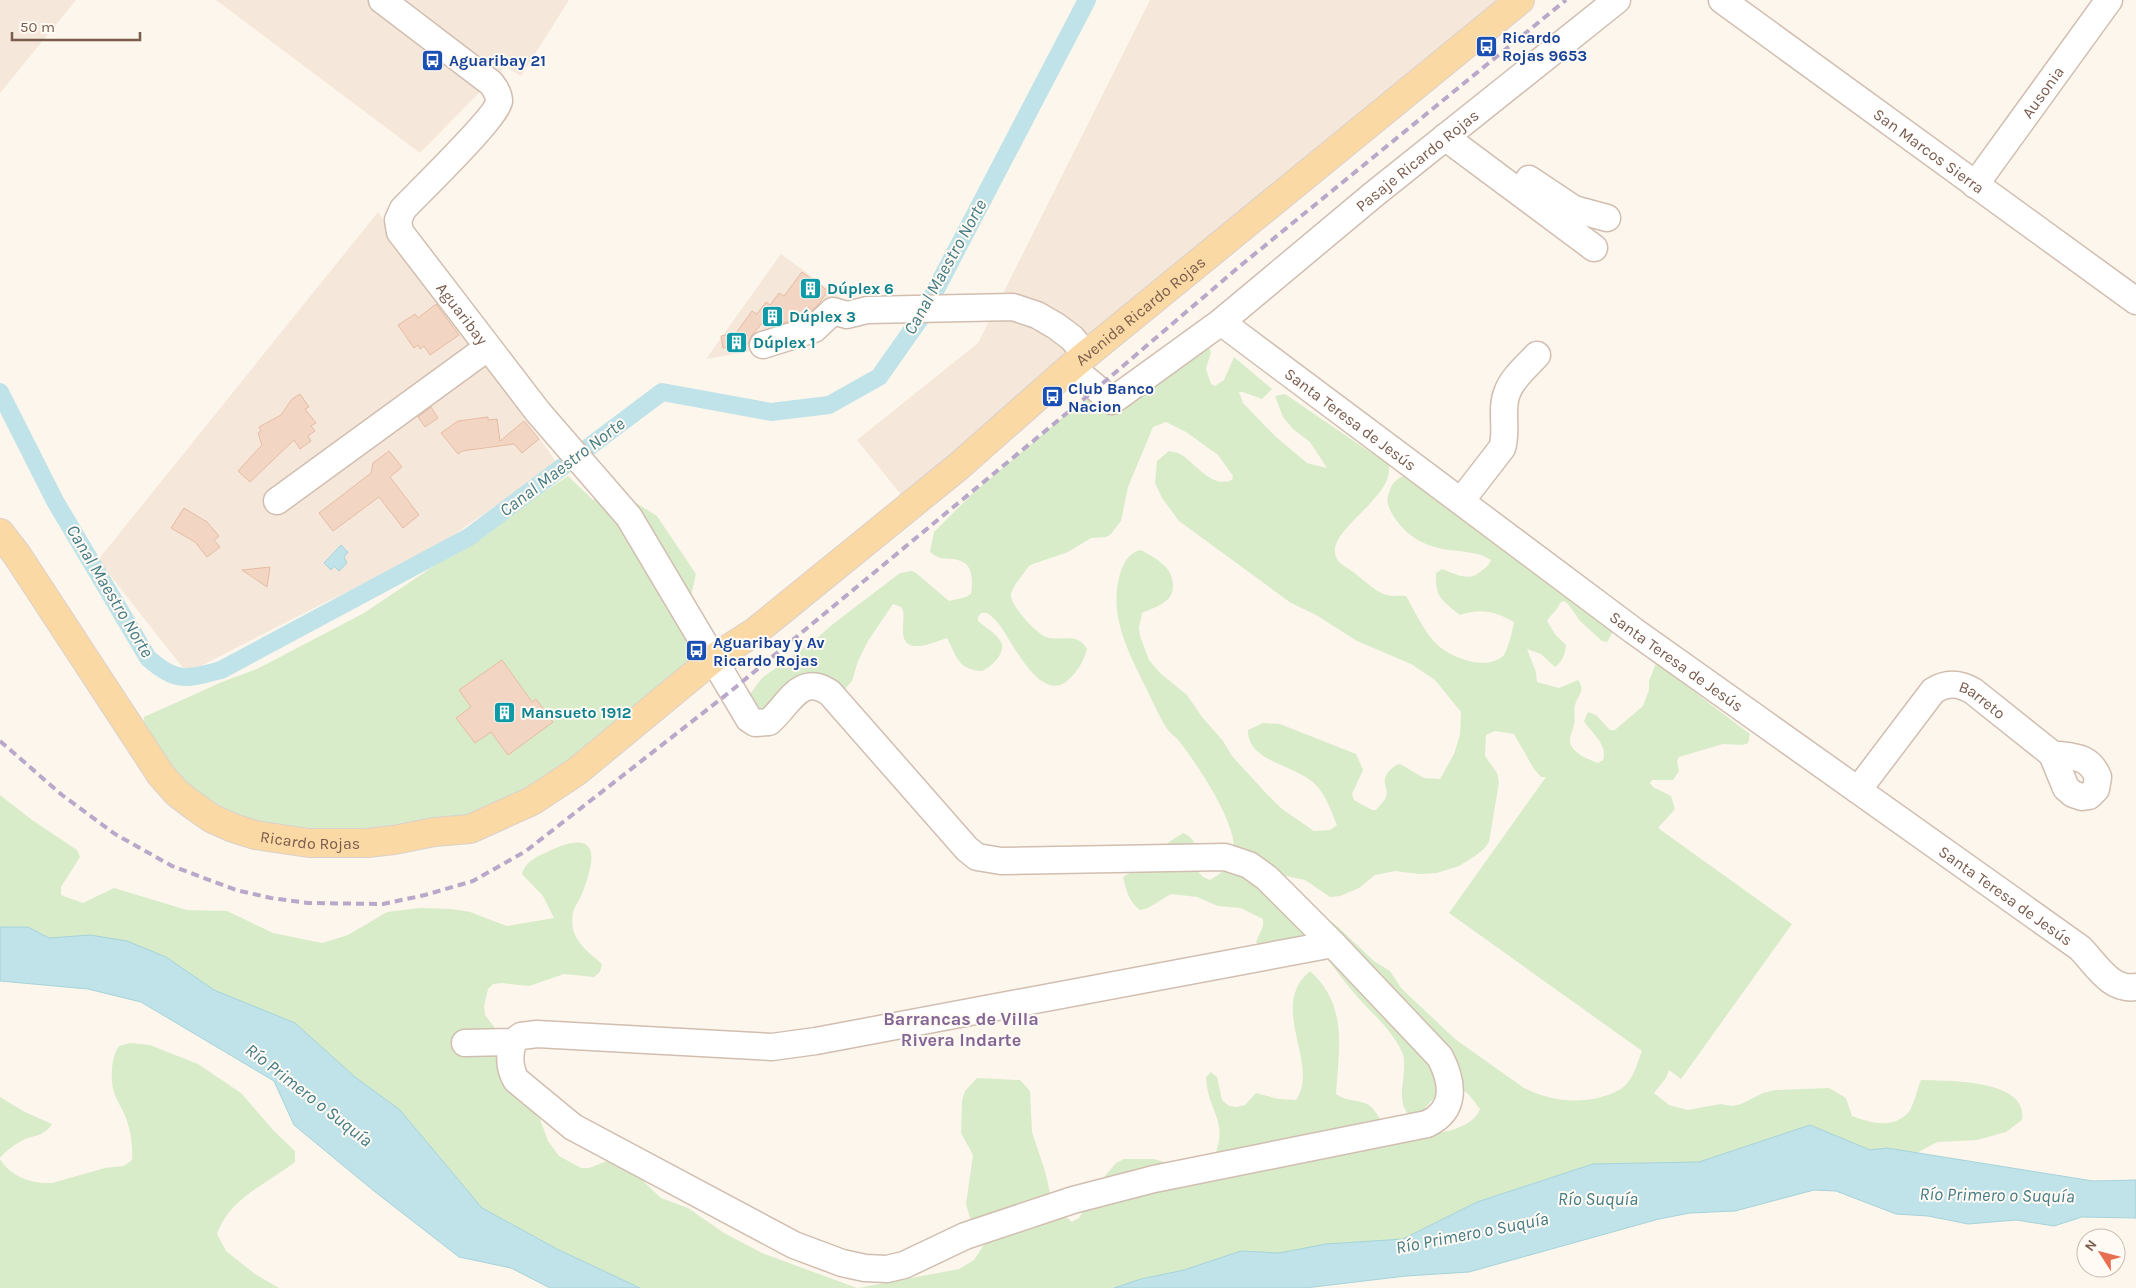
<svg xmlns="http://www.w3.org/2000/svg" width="2136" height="1288" font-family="Karla,sans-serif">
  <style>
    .residential { fill: #f5e8da }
    .green { fill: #d8ecc9; fill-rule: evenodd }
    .water { fill: #bfe3e8; stroke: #a5d3da }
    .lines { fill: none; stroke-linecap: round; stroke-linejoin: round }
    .canal { stroke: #bfe3e8; stroke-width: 18 }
    .building { fill: #f3d5c3; stroke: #e6bba3 }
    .minor-casing { stroke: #d1beb0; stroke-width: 29 }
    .major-casing { stroke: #dad1cd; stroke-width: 30 }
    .minor { stroke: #fff; stroke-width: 26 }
    .major { stroke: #fbd9a5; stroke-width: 28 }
    .rail { stroke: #b9a8c9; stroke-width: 4; stroke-dasharray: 8 5; stroke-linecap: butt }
    .labels { text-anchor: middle; stroke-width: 4; stroke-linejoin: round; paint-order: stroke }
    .transit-label { font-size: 16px; font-weight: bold; fill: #164399; stroke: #fffaf3; text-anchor: start }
    .street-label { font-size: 16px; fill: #7a5c4d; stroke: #fffaf3 }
    .culture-label { font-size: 16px; font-weight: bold; fill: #0d838f; stroke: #fffaf3; text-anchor: start }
    .water-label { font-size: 18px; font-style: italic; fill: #437c86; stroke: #fffaf3 }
    .neighbourhood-label { font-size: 18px; font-weight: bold; fill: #846695; stroke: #fffaf3 }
  </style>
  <rect width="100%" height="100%" fill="#fdf6ec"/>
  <g class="residential">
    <polygon points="0,0 76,0 0,93"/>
    <polygon points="216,0 569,0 521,76 505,66 420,153"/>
    <polygon points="1150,0 1525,0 911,507 857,440 978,343"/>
    <polygon points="378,212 557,463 426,554 320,605 187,673 98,560"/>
    <polygon points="781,254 844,300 830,329 768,348 706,359"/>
  </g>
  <g class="green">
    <path d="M1207,343l4,9 -5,17 5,15 4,2 9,-6 10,-23 38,32 -10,10 -19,-7h-4l4,11 32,33 32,27 20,5 -17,-26 -17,-13 -10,-12 -8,-21 10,-2 104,71c6,36 -75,70 -49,98 4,3 9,6 13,9 10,7 22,20 34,23 7,2 13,0 19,1 10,17 21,43 38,54 15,10 42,19 58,7 5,-3 11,-28 12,-35 -19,-11 -33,-14 -54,-7 -18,-15 -25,-17 -24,-42l6,-4c14,5 26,13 38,3 5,-4 9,-6 11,-12 -11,-7 -19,-7 -32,-9 -28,-2 -49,-10 -65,-34 -4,-7 -8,-13 -6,-21 3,-11 5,-15 15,-20l211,154 -7,12 -5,-1 -22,-20 -12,-17 -4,-3 -4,2c-2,7 -9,11 -13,18l8,13 11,11c-1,9 -3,16 -11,22l-14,-13 -14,-5 9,23 1,10 22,6 19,-8c8,10 0,15 -3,25 -2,6 1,13 -1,20 -1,5 -4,10 -4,15 -1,12 19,20 28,23l5,-3c5,-16 -11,-26 -19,-39l4,-9 8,3 14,15h5l28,-24 6,-16v-9l7,-18 94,71 -2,9 -5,2 -20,-1 -44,13 -2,4 2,10 -6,9h-21l-2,3 3,4 18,9 4,13 -17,19 134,96 -111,155 -12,-9 -3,8 -12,15 15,12 19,5 21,-4 12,-2 11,2 9,-2 22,-11 12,-3 54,-2 17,10 6,18c19,7 40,13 56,-3 5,-5 10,-26 13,-33 27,1 108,-1 101,40l-16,12 -29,8 -40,2 -20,11 -30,-5 -17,2 -60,-25 -111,37 -106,2 -116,38 -74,37 -77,5 -47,9 -38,-2 -57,19 -43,9 -27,9h-256l101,-19 15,-9 11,-17 -1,-8 -14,-17 -4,-14 7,-49 -12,-22 1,-33 3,-9 12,-13 43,2 10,11 2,41 13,39 6,26 8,14 13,11 7,-4 26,-42 11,-13 8,-4h29l43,11 15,-6c21,-44 -3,-48 -5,-87l5,-5 6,5 5,23 7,6 7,1 9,-2 11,-12 23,6 17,1c25,-36 -29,-93 14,-129 38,34 29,77 26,123 10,8 23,5 33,11 8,6 12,19 20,23 6,3 16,7 23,7 20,1 61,-5 68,-26 -5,-6 -10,-15 -16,-18 -18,-10 -36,14 -46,25l-9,-1c-16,-18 1,-43 -7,-63 -12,-26 -36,-43 -53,-65 -10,-12 -18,-24 -28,-36l-59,-3 -6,-6 7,-16v-7l-22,-11 -23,-2 -21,-9 -26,-3 -23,14 -8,2c-11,-8 -14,-20 -17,-33l29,-16 17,-19 14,-9c17,7 11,18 10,33l10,11 7,3c10,-5 23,-16 24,-28 3,-29 -37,-88 -55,-111 -4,-5 -10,-8 -13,-14 -7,-11 -13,-25 -19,-37 -17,-35 -38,-72 -28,-112 3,-12 8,-25 22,-28 15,9 32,16 32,36 0,3 -1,8 -3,11 -6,8 -19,12 -28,16l-3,15 1,8 9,24 11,13 27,22 15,22 21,24 9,15 32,35 18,18 32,22 16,-1 7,-5c-6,-14 -11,-30 -22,-41 -19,-19 -68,-22 -67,-54l15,-7 17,1 76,30 7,16 -11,24 2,6 18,10h4c3,-4 8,-8 10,-13 3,-12 -7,-14 4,-27 4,-3 5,-5 10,-6l24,14 16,1 14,-25 6,-19 1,-23 -26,-32 -24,-16 -54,-23 -41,-26 -25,-12 -112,-82 -17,-23 -7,-15 2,-22 12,-10c3,1 8,1 11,3 16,9 31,35 52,26l1,-4 -15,-21 -32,-23 -20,-10 -13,5 -25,60 -7,34 -10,13 -5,3 -15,1 -23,14 -35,12 -4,2c-5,8 -18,21 -18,30 1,11 27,40 38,42 14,2 30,-5 38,11 -4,13 -9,23 -20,32 -27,23 -56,-42 -69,-58 -3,-4 -7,-7 -11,-10h-6l-3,4v4c7,6 19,13 23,21 6,10 -11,27 -20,29 -4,0 -12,-2 -15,-4 -9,-4 -14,-20 -19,-29 -18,6 -47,20 -44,-12 0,-7 2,-14 -2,-19l-8,-3 -25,37 -10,20 -6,20 -12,14 -35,-23 -48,47 -10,-21 15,-20 54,-39 17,-15 67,-51 12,-2 4,2 33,28 17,-4 5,-3c2,-11 2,-29 -10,-33 -13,-5 -18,2 -31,-9l4,-20 38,-38 97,-82 28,-19zM1495,731l19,3 20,35 7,8h5l-97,136 193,138c-4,9 -7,23 -14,31 -4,6 -9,8 -15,11 -29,12 -61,9 -89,-5l-69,-49 -54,-51 -11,-17 -16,-10 -37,-35 -50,-35 -5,-7 4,-8 19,4 25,17 10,-1 19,-8 16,-13 20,-4 24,3 18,-1 22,-7 16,-10 9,-7 5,-7 10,-60 -2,-9 -12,-17 1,-21z"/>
    <polygon points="568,476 593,500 598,495 633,501 657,516 696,574 684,626 703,658 575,762 470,818 318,838 252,825 198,800 174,780 143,734 144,717 222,682 259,668 364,613"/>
    <path d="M0,795l32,25 45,30 3,7 -19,30v8l22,8 31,-15 73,22 40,1 46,22 49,10 26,-8 39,-23 33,-4 32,1 18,3 37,14 47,-8 -11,-22 -21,-22c3,-12 14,-17 25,-22 52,-25 51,3 34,44 -2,5 -7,11 -8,17 -1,4 -1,11 0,15 3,16 18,26 29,36l-2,8 -6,5 -30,-3 -35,12 -27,-3 -9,1 -5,5 -4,17 1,9 10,13 33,59 20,54 11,15 22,12h8l18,-7 17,-2 14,8 6,15 17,16 27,10 36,25 38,20 95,35h-217l-83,-39 -75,-41 -82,-98 -45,-33 -60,-54 -81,-33 -48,-33 -93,-21 -24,2 -21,-11h-28z"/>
    <path d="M130,1043l20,2 48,19 43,29 33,38 21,20v11c-28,22 -66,36 -78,72l9,17 29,23 24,14h-279v-129c11,18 32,25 52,24l53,-15 19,-2 8,-6c1,-12 -1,-27 -5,-39 -3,-10 -10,-19 -13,-29 -4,-13 -3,-35 5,-46z"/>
    <path d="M0,1097l23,14 29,13c-7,11 -15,11 -27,15 -10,5 -18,11 -25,19z"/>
  </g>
  <g class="water">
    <polygon points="341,545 348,552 344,557 347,563 339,571 334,566 331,570 324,563"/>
    <polygon points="0,927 28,927 49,938 90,935 127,941 166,957 214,990 295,1023 355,1077 400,1110 482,1208 557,1249 640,1288 550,1288 511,1268 459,1257 374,1191 294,1125 274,1081 141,1002 88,989 0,981"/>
    <polygon points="1810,1125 1870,1150 1887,1148 2093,1181 2136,1180 2136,1218 2082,1217 2054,1226 2016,1220 1968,1224 1928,1216 1896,1214 1836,1191 1814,1190 1735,1211 1690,1213 1659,1219 1469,1272 1406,1276 1305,1288 1114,1288 1141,1279 1184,1270 1241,1251 1279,1253 1326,1244 1403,1239 1477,1202 1593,1164 1699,1162"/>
  </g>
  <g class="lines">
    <path class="canal" d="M0,392l55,109 93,157c28,25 38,21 73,12l248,-133 193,-145 109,20 58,-7 50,-28 43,-61 165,-316"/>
  </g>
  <g class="building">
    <polygon points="802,272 828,291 818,305 812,310 808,307 801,317 796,317 794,320 780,324 778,323 773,326 765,320 752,335 748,344 723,348 721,336 736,333 752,311 757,314 766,302 770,305 779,293 784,296"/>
    <polygon points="436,304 459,335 430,355 424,346 420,349 418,345 414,348 398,325 415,314 418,318"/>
    <polygon points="300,394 309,407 305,409 316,423 311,426 315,431 308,436 311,441 300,449 294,440 250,482 238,471 262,445 258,433 261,431 259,427 281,415 292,399"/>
    <polygon points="431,407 438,418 425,427 418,417"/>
    <polygon points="488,417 488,420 497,419 500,441 524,421 539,439 522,453 514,444 462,451 458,454 441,433 458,421"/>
    <polygon points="389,451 402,467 390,477 419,515 403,528 379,497 333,531 319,513 371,473 373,463"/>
    <polygon points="184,508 207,522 219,536 214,540 220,547 207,557 195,542 171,528"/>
    <polygon points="270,567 267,587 242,570"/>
    <polygon points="502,660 532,702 536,699 553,722 508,755 491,732 475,743 456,718 471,707 459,690"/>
  </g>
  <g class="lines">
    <defs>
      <g id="minor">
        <path id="s1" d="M382,0l109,83c4,5 8,11 8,18 -2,16 -80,91 -96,108l-5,11 2,12 138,180 91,105 120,202 6,4 14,-1c20,-17 31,-50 61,-29l137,156 10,8 24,4 224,-4 24,8 18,13 66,66 -517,97 -44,6 -235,-13 -16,2 -8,6 -48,1"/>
        <path id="s2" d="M1722,0l414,301"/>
        <polyline points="1445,137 1594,248"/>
        <polyline points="1529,179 1574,209 1607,218"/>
        <path id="s3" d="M1975,185l134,-185"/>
        <path id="s4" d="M1221,322l413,309 446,317c16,16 30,43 56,39"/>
        <polyline points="763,345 814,329 833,311 847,315 867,310 1013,307 1037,315 1056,326 1072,338 1086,355"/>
        <path id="s5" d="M1071,367l41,34 109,-79 152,-127 244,-195"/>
        <polyline points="277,501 487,348"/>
        <path d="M1461,501l41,-53c6,-17 -2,-38 5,-55 5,-15 20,-27 30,-38"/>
        <path id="s6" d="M1858,790l75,-99c14,-9 26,-8 40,0l79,63 14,34 7,6 9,3 7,-1 7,-7 2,-12c-9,-22 -25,-20 -46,-23"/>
        <path d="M513,1042c-4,13 -4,26 3,38l57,47 221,118 48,18 23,5 22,1 17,-4 61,-29 108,-36 81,-21 273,-55c30,-14 26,-42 13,-67l-107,-113"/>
      </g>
      <g id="major">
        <path id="s7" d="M0,533l17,22 144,220 16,18 17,13 17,12 22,10 22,7 54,8h58l27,-3 40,-8 36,-3 62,-28 44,-29 138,-114 42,-27 203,-165 112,-99 449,-367"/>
      </g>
    </defs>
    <use href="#minor" class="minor-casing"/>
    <use href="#major" class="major-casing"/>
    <use href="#minor" class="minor"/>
    <use href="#major" class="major"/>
    <polyline class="rail" points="0,741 62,795 115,834 172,866 236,890 271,898 308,903 383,904 425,895 473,881 526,851 731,691 1096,389 1240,266 1566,0"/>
  </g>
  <defs>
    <symbol id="bus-square" viewBox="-11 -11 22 22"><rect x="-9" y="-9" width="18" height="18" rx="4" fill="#1a4fb4" stroke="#fffaf3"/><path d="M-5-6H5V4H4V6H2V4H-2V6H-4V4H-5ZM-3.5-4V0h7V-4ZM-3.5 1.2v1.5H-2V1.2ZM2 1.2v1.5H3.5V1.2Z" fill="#fff"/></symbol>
    <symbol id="building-square" viewBox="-11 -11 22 22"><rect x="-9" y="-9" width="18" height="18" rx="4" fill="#0f9aa8" stroke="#fffaf3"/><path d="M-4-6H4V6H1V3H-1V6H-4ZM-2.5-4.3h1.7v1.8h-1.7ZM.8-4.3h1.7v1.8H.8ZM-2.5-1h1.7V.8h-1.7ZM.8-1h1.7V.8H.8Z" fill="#fff"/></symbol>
  </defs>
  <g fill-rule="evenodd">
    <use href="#bus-square" x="1474" y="34" width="25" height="25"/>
    <use href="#bus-square" x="420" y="48" width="25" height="25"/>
    <use href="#building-square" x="798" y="276" width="25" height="25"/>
    <use href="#building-square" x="760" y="304" width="25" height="25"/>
    <use href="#building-square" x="724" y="330" width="25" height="25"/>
    <use href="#bus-square" x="1040" y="384" width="25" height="25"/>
    <use href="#bus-square" x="684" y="638" width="25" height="25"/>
    <use href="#building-square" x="492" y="700" width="25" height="25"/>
  </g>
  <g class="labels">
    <g class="transit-label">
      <text x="1502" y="43">Ricardo<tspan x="1502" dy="18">Rojas 9653</tspan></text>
      <text x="449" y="66">Aguaribay 21</text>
      <text x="1068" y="394">Club Banco<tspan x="1068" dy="18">Nacion</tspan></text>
      <text x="713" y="648">Aguaribay y Av<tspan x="713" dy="18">Ricardo Rojas</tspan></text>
    </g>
    <g class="street-label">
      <text dy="6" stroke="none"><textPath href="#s3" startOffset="115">Ausonia</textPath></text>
      <text dy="6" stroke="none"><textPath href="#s2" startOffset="256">San Marcos Sierra</textPath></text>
      <text dy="6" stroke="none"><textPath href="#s5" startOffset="442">Pasaje Ricardo Rojas</textPath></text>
      <text dy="6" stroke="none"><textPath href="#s7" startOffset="1471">Avenida Ricardo Rojas</textPath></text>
      <text dy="6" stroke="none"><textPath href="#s1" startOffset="429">Aguaribay</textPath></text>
      <text dy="6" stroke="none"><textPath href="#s4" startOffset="162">Santa Teresa de Jesús</textPath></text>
      <text dy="6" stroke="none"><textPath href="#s4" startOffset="568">Santa Teresa de Jesús</textPath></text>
      <text dy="6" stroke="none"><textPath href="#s6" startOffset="179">Barreto</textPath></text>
      <text dy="6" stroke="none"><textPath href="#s7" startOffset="460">Ricardo Rojas</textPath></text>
      <text dy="6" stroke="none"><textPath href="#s4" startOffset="972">Santa Teresa de Jesús</textPath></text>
    </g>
    <g class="culture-label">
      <text x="827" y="294">Dúplex 6</text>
      <text x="789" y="322">Dúplex 3</text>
      <text x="753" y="348">Dúplex 1</text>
      <text x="521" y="718">Mansueto 1912</text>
    </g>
    <g class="water-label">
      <text transform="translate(945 267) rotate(-61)" y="6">Canal Maestro Norte</text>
      <text transform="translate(562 467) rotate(-37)" y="6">Canal Maestro Norte</text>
      <text transform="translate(110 591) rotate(59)" y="6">Canal Maestro Norte</text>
      <text transform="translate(309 1095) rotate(38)" y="6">Río Primero o Suquía</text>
      <text transform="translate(1997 1195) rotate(1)" y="6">Río Primero o Suquía</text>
      <text x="1598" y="1205">Río Suquía</text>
      <text transform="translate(1472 1233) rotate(-11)" y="6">Río Primero o Suquía</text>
    </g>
    <g class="neighbourhood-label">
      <text x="961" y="1025">Barrancas de Villa<tspan x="961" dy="21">Rivera Indarte</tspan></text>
    </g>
  </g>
  <g transform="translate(2101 1253) rotate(306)"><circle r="24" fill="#fffaf3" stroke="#cabbb1"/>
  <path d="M0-4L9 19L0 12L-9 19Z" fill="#e76f51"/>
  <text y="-8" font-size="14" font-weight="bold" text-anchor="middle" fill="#7a5c4d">N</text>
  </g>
  <path d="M12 32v8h128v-8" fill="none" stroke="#7a5c4d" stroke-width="2.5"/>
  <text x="20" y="32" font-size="15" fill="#7a5c4d" stroke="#fffaf3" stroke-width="4" paint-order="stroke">50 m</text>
</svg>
